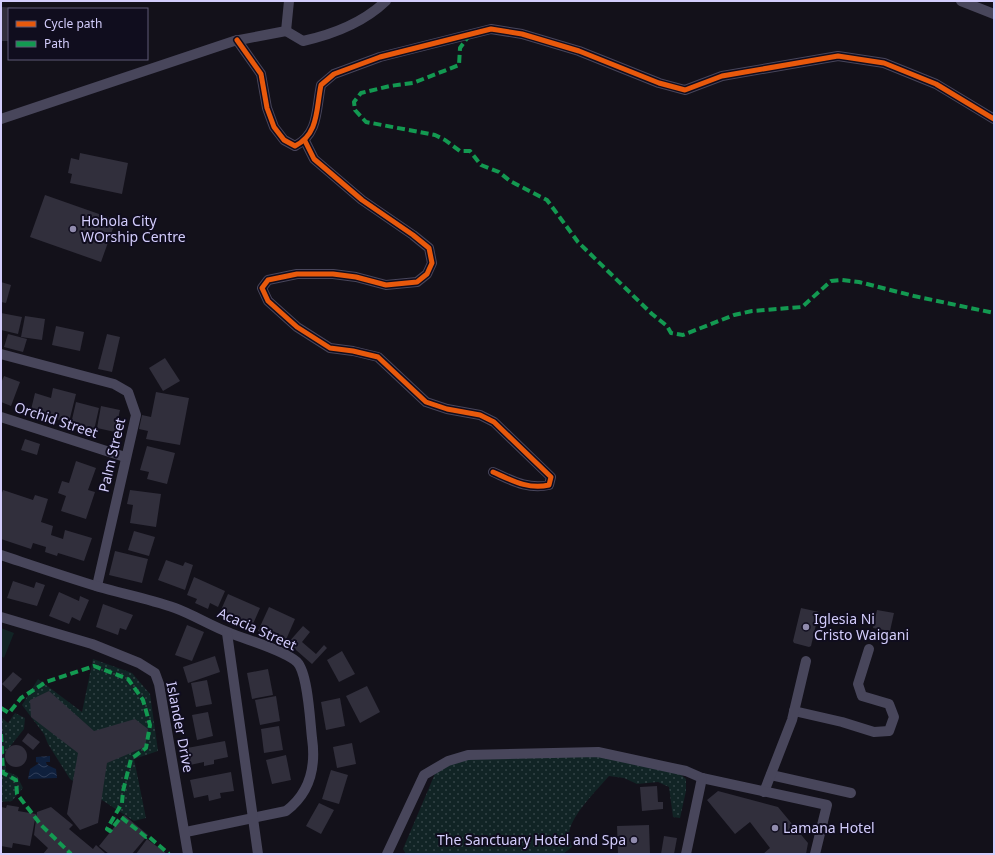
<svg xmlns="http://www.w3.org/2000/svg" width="995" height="855" font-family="'Noto Sans',sans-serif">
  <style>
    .grass { fill: url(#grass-dots) }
    .garden { fill: #112425 }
    .water { fill: url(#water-waves) }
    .building { fill: #312f3c }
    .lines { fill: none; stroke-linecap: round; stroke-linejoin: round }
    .street { stroke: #48465b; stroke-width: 10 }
    .quiet { stroke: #139951; stroke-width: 4; stroke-dasharray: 8 4; stroke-linecap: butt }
    .cycleway-casing { stroke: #100d1e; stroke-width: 8 }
    .cycleway { stroke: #e8590c; stroke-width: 5 }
    .poi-dot { fill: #908bad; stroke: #100d1e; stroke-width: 1.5 }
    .labels { text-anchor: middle; stroke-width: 4; stroke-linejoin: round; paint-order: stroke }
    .poi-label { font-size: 14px; fill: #d3cdfc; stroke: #100d1e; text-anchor: start }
    .street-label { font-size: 14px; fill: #d3cdfc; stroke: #100d1e }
  </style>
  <defs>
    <pattern id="grass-dots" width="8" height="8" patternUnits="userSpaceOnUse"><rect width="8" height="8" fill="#112425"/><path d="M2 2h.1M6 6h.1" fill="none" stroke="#334346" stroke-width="1.8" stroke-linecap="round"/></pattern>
    <pattern id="water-waves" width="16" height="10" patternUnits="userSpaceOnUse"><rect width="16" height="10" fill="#0f203d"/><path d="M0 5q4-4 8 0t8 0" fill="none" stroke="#313f5a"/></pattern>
  </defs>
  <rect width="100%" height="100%" fill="#13111a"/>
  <g class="grass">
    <polygon points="93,659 132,673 150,694 158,751 134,759 146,818 134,821 70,779 48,744 44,734 22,705 38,679 82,712"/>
    <polygon points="15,713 25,718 24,729 4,754 6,771 17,776 23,788 12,801 1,802 1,717 8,723"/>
    <path d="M599,754l79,18 8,7v12l-6,27 -7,-1 -4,-30 -11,-5 -21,2 -13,-6 -15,-2c-11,13 -40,41 -40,59 0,4 2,9 3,12l-9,7h-157l-3,-5 34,-80 29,-12z"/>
  </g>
  <polygon class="garden" points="1,628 14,633 4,658 1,656"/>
  <polygon class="water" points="50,756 50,762 46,762 47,765 56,769 57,778 28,779 30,769 39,763 36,762 36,757"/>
  <g class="building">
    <polygon points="1,7 22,8 9,9 9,41 1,41"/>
    <polygon points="80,153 128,163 122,194 70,183 72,174 68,173 71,158 79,160"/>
    <polygon points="45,195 116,220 101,262 30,237"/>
    <polygon points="1,282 11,285 6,303 1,302"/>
    <polygon points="1,313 22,317 18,334 1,330"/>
    <polygon points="25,316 45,319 42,340 21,337"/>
    <polygon points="56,326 84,332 80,351 52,345"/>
    <polygon points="8,334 27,339 23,352 4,347"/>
    <polygon points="107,334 120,337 112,372 98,369"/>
    <polygon points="165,358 180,381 163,391 149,368"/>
    <polygon points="4,376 20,382 11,406 1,402 1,383"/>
    <polygon points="53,388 76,394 69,422 46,417 45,422 29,418 35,393 51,398"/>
    <polygon points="156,392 189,398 180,445 146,439 148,431 139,429 142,415 151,417"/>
    <polygon points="76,402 99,408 93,435 82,432 84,427 71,424"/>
    <polygon points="101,406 120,410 115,432 97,428"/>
    <polygon points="25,439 40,444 37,455 21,450"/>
    <polygon points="147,446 175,453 167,484 147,479 149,472 140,470"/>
    <polygon points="76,461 96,468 88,490 95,492 86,519 61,511 66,496 58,493 62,481 69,483"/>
    <polygon points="3,490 33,500 35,495 48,499 41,522 53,526 51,535 63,539 65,530 92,538 84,561 58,553 57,556 45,552 46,547 33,543 31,549 1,539 1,495"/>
    <polygon points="130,490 161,494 156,527 130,523 133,505 127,504"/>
    <polygon points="134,531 155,537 149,556 128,550"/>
    <polygon points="115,551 148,559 142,583 109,575"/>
    <polygon points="166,560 183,566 185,562 193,565 185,590 158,580"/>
    <polygon points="194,577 225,591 218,607 210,603 208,609 195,603 197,599 187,595"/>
    <polygon points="13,581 34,588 36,582 45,585 37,606 7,598"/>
    <polygon points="59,592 79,601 80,596 89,600 80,621 72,617 69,624 49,616"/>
    <polygon points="228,594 260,608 253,624 243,619 241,624 230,619 231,615 221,610"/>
    <polygon points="103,604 133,615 126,630 120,628 118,635 96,627"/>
    <polygon points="269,607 295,619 285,642 258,631"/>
    <polygon points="801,608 819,612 811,646 809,647 794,643 793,641"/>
    <polygon points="877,610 894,613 890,631 873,628"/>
    <polygon points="187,625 204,632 192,661 175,655"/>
    <polygon points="303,626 310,632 302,642 316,654 324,645 327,648 312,664 288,643"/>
    <polygon points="342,651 355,674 339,682 327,660"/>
    <polygon points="215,656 220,672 188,683 183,667"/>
    <polygon points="268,669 273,695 252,699 247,673"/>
    <polygon points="13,672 22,679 11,692 2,684"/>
    <polygon points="207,680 212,704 196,707 191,683"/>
    <polygon points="367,686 380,712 360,723 346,696"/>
    <polygon points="49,691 94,731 135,719 148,729 145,747 107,763 98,823 80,830 67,814 78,753 31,717 30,700"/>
    <polygon points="276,696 280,721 260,725 255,700"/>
    <polygon points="340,698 345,726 326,730 321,702"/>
    <polygon points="208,712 213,736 197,740 192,715"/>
    <polygon points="279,726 283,750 264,753 261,729"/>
    <polygon points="28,733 40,742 33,750 22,741"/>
    <polygon points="225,741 228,757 214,760 214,764 204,766 204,762 190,765 187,748"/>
    <polygon points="352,743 356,764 337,768 333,747"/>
    <circle cx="16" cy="756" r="11"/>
    <polygon points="286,755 291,780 272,784 266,760"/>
    <polygon points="331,770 348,775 339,804 322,799"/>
    <polygon points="231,772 234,791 220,793 221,798 209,801 208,795 194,798 190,780"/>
    <polygon points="657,786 658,802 663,802 663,809 642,811 640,787"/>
    <polygon points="718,791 778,807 808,843 806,854 763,854 770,848 750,822 735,834 707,800"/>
    <polygon points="319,803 334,810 321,834 306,826"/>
    <polygon points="7,805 19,807 18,811 36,814 30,846 13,843 12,848 1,846 1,807 6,808"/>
    <polygon points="51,807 73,825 69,829 93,849 96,845 106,854 43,854 48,848 34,835 37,812"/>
    <polygon points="124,815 148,835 132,854 109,854 99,846"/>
    <polygon points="649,825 650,854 618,854 617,826"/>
    <polygon points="664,836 677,838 674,854 661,854"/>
    <polygon points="147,839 167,854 136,854"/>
  </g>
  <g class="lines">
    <g class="street">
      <polyline points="961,1 994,14"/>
      <path d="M286,31l17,10c32,-7 60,-18 83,-40"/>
      <path d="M237,40l24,34 6,34 7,19 10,13 11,6c24,-12 21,-37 26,-61l13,-11 46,-17 111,-28 31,5 57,17 80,32 26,7 37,-14 116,-20 46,7 52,21 58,35"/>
      <polyline points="1,119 234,41 286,31 289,1"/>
      <path d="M305,141l9,18 48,41 51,35 16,13 3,15 -5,11 -10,8 -31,3 -30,-8 -23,-3h-36l-29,6 -6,8 6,13 29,26 33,21 23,3 25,6 48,45 21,7 33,6 14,7 57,55 -2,8c-21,5 -38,-5 -56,-13"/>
      <polyline points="1,354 114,384 128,392 136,415 97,586"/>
      <polyline points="1,417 125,457"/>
      <path d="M1,555c33,11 65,22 98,32 25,7 51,12 76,21 19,7 36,18 55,25 17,7 54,17 67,29 11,11 13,59 15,76 4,28 -2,55 -26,73l-100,21"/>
      <polyline points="1,617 92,644 139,663 155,673 159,684 188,854"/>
      <polyline points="227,633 258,854"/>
      <polyline points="794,711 842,722 874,732 889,731 894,717 889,704 862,696 858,684 869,649"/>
      <polyline points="771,775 851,793"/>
      <polyline points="764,792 792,720 806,661"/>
      <polyline points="387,854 424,775 448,761 468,755 598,752 686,771 702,778 827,805 815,854"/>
      <polyline points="686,854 702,778"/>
    </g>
    <g class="quiet">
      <polyline points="470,34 460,48 459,65 413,83 390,86 361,93 354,102 355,110 366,122 435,135 445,140 460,151 470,151 481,165 499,172 510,181 547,200 578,242 652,314 667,326 671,333 683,335 734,315 752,311 802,307 831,281 842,280 859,282 914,296 994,313"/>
      <polyline points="1,708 9,713 21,698 46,682 94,666 128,679 143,700 150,725 146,748 131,759 123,791 122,803 107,829 110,831 121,817 146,837 148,836 169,854"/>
      <polyline points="1,734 3,773 16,780 17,794 41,825 71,854"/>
    </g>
    <defs>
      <g id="cycleway">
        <path d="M237,40l24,34 6,34 7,19 10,13 11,6c24,-12 21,-37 26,-61l13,-11 46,-17 111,-28 31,5 57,17 80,32 26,7 37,-14 116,-20 46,7 52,21 58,35"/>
        <path d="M305,141l9,18 48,41 51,35 16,13 3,15 -5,11 -10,8 -31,3 -30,-8 -23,-3h-36l-29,6 -6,8 6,13 29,26 33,21 23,3 25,6 48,45 21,7 33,6 14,7 57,55 -2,8c-21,5 -38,-5 -56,-13"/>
      </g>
    </defs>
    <use href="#cycleway" class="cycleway-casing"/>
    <use href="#cycleway" class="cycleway"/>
  </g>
  <g class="poi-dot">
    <circle cx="73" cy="229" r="4"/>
    <circle cx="806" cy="627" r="4"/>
    <circle cx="775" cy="828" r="4"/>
    <circle cx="634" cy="840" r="4"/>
  </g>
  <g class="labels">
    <g class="poi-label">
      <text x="81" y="226">Hohola City<tspan x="81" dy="16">WOrship Centre</tspan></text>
      <text x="814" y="624">Iglesia Ni<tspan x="814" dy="16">Cristo Waigani</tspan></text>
      <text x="783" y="833">Lamana Hotel</text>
      <text x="626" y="845" text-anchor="end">The Sanctuary Hotel and Spa</text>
    </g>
    <g class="street-label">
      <text transform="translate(56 420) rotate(18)" y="5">Orchid Street</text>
      <text transform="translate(112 455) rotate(-77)" y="5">Palm Street</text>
      <text transform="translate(257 629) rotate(24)" y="5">Acacia Street</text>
      <text transform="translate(180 727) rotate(79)" y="5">Islander Drive</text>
    </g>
  </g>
  <rect width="995" height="855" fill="none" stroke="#d3cdfc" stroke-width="4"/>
  <rect x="8" y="8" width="140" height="52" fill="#100d1e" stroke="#5e5a77"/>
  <rect x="16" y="21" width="20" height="6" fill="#e8590c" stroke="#5e5a77"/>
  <text x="44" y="28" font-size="12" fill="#d3cdfc">Cycle path</text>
  <rect x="16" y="41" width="20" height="6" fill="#139951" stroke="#5e5a77"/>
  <text x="44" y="48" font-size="12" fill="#d3cdfc">Path</text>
</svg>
